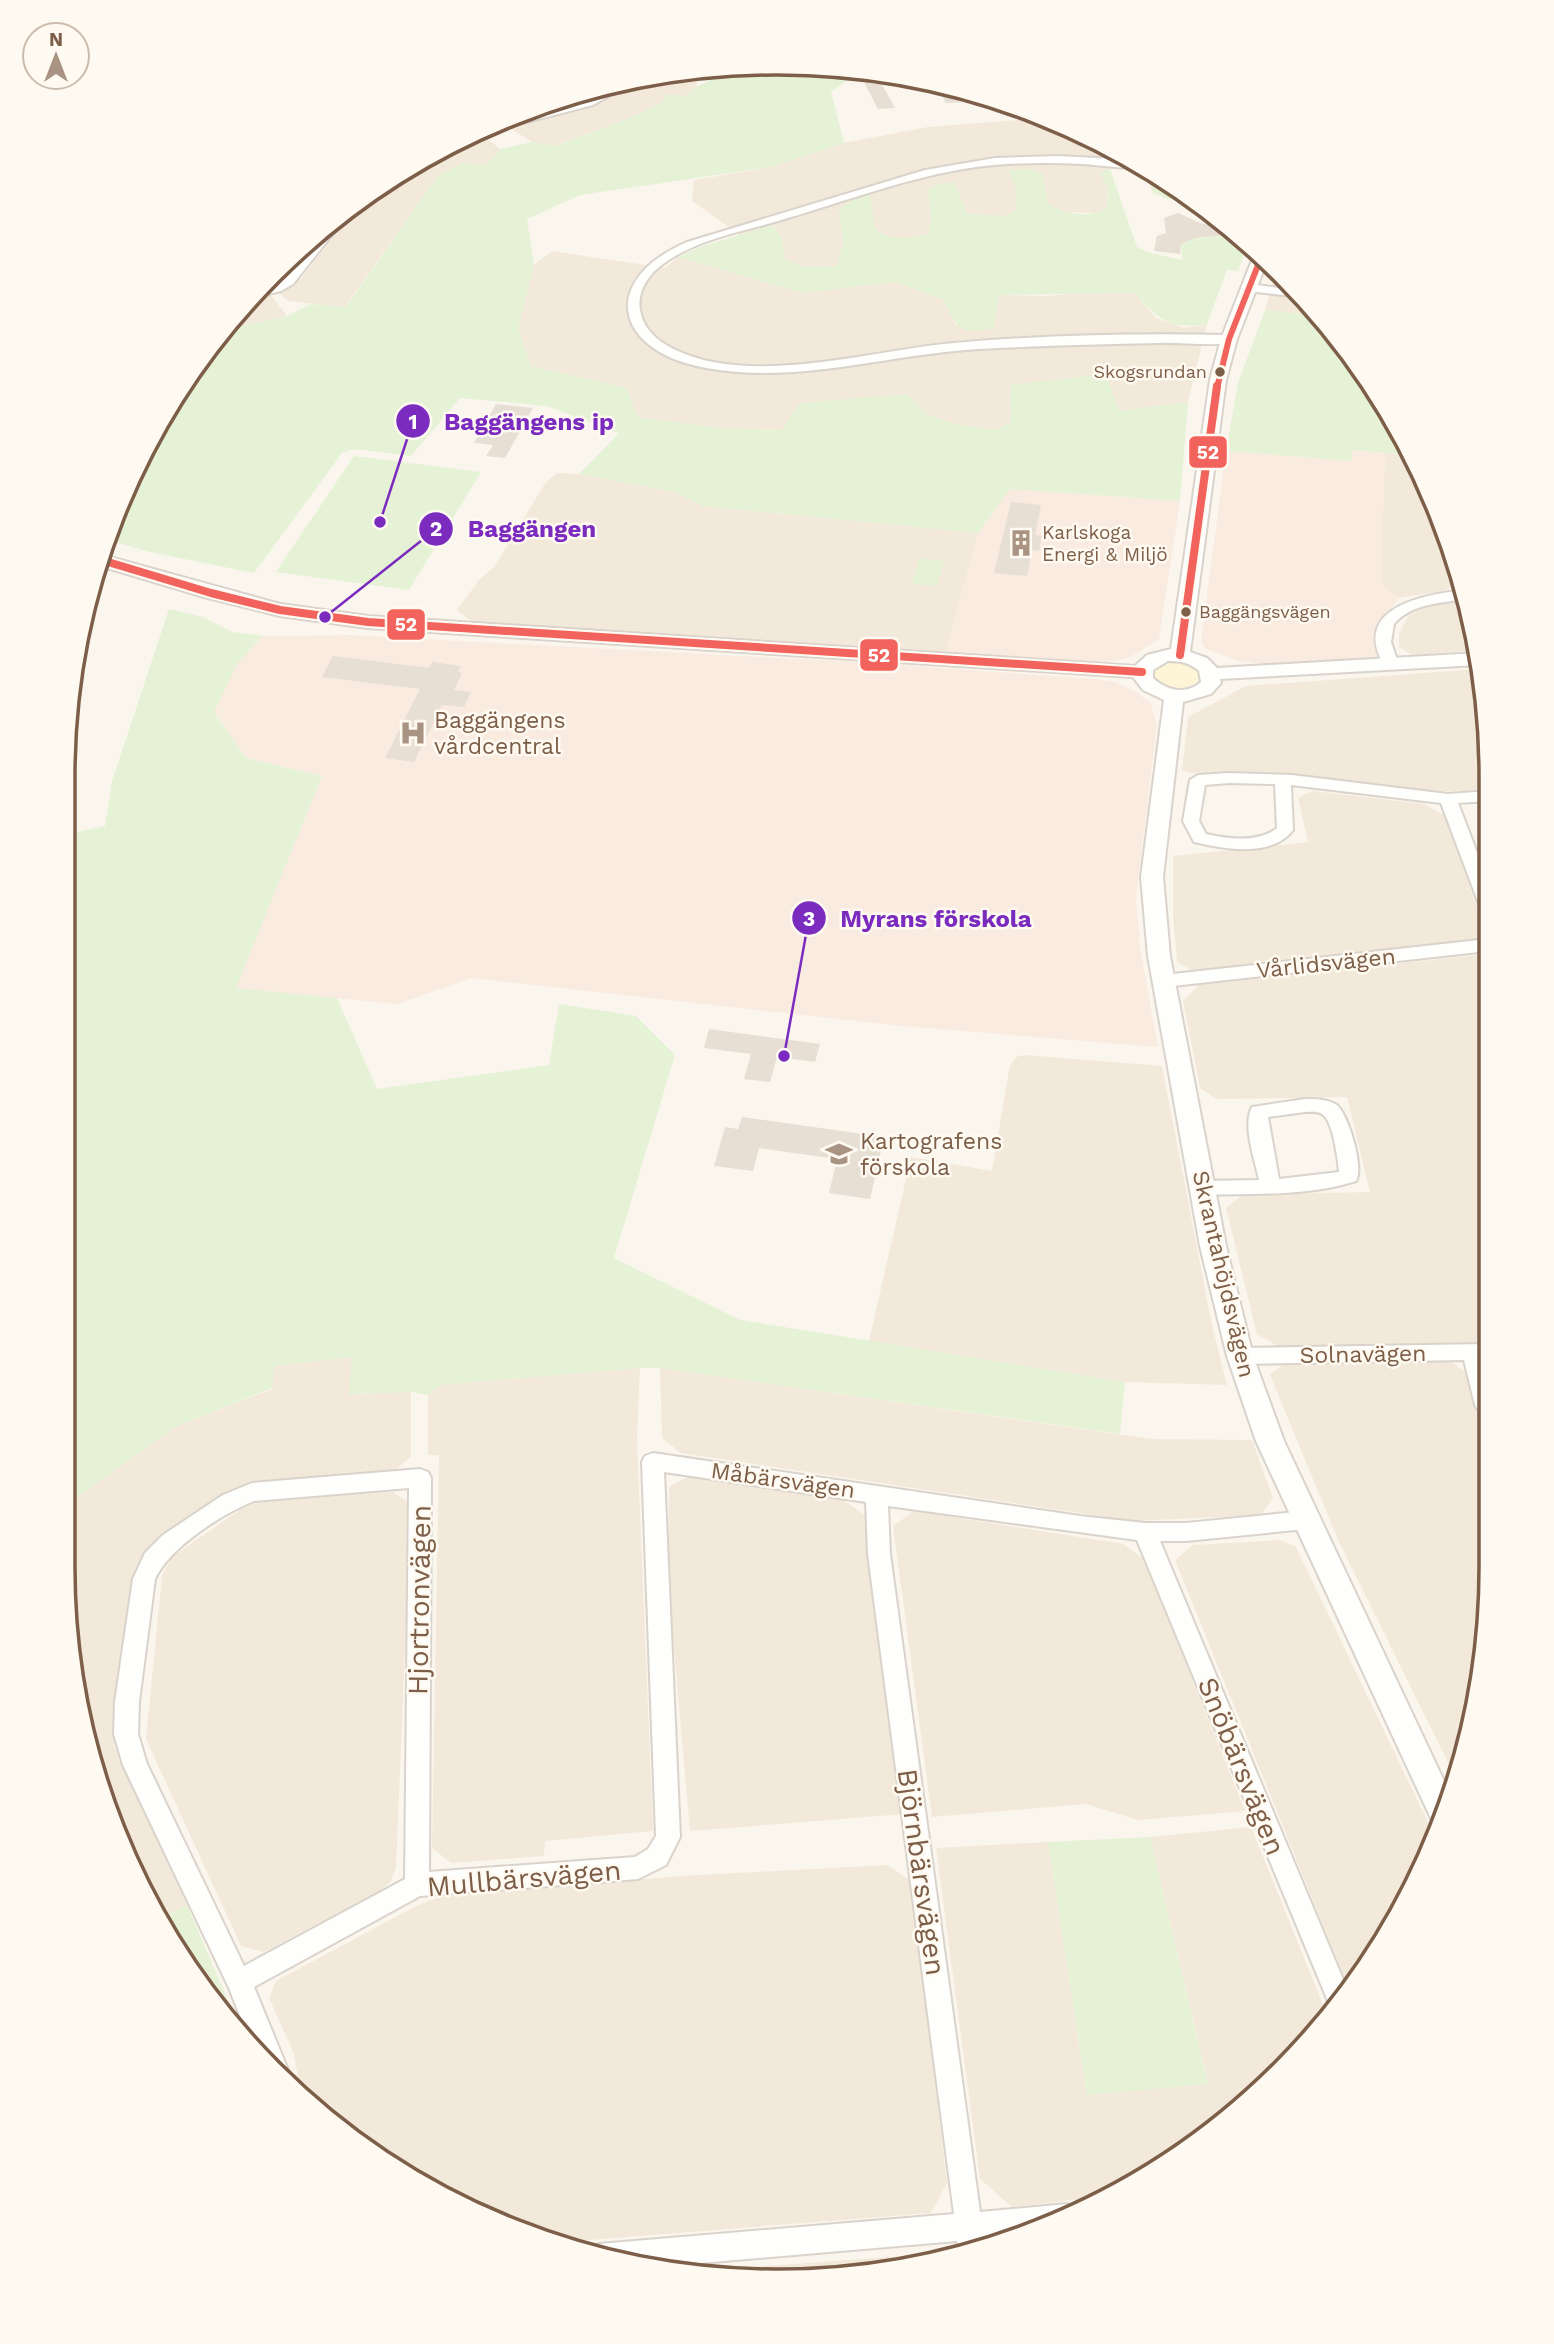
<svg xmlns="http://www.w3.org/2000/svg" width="1554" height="2344" font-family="'Work Sans',sans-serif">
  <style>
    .residential { fill: #f3e9da }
    .commercial { fill: #faebe1 }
    .green { fill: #e5f2d6 }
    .sand { fill: #fdf5d5 }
    .building { fill: #e7ded4 }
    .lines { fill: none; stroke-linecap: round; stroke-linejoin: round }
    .minor-casing { stroke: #d9d3cb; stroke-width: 4 }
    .tertiary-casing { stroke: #d9d3cb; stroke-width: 4 }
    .minor { fill: #fefefc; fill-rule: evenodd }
    .tertiary { fill: #fefefc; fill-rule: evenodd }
    .bus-1-far1-casing { stroke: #fffaf1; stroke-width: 10 }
    .bus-1-casing { stroke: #fffaf1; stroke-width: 12 }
    .bus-1-far1 { stroke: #f1635c; stroke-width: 6 }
    .bus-1 { stroke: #f1635c; stroke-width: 8 }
    .bus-dot { fill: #7d5e48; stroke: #fffaf1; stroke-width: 2.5 }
    .labels { text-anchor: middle; stroke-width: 5; stroke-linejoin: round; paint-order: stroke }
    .far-bus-label { font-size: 18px; fill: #7d5e48; stroke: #fffaf1; text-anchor: end }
    .far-poi-label { font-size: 19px; fill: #7d5e48; stroke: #fffaf1; text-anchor: start }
    .poi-label { font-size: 23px; fill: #7d5e48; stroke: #fffaf1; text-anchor: start }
    .street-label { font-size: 23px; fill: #7d5e48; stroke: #fffaf1 }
    .near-street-label { font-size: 28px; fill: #7d5e48; stroke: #fffaf1 }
    .rim { fill: none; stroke: #7d5e48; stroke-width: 3.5 }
    .leader { fill: none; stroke: #7b2cbf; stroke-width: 2.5 }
    .callout-dot { fill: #7b2cbf; stroke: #fffaf1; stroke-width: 2.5 }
    .mark-label { font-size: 21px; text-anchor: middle; font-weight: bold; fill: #fff }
    .callout-label { font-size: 24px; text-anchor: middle; font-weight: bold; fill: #7b2cbf; stroke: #fffaf1; stroke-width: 5; stroke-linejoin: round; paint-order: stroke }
    .line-badge { stroke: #fffaf1; stroke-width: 2.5 }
    .badge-label { font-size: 19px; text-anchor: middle; font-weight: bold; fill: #fff }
  </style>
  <rect width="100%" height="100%" fill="#faf6ed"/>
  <g class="residential">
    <polygon points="700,70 696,87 686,96 663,102 625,120 554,146 532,142 510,128 581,110 623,91 635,80"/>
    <polygon points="617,83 607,92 569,107 502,121 593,87"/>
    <polygon points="1043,118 1078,133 1082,149 1108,151 1110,169 1100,173 1108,188 1107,208 1099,213 1059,212 1048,203 1043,174 1015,181 1017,196 1016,210 1005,216 967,214 954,182 935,185 928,189 931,219 928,234 908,238 887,238 875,229 872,216 839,209 843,244 837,266 802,266 784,259 781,236 773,225 741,236 692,201 694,180 771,167 844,143 928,127"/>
    <polygon points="482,135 500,149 486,165 463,163 437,177 345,307 288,301 278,292 302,278 363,198 450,144"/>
    <polygon points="330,222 293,271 258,289"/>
    <polygon points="552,251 665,268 678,257 803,293 895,282 943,299 956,325 994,327 999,295 1046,296 1110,291 1134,293 1156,318 1185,328 1207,324 1188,402 1119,411 1010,385 1011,422 995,430 955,424 928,415 782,430 719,428 637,417 627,388 531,366 518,329 534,265"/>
    <polygon points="1276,271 1318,316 1265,310"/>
    <polygon points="271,295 287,316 224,330 247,300"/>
    <polygon points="1403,437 1418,462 1458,568 1458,584 1443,591 1399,598 1385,589 1381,581 1382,518 1385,453 1401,454"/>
    <polygon points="557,473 579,474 675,492 703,506 978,533 946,653 473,623 457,610 479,580 494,567 546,482"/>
    <polygon points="1467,596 1476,650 1412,655 1399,647 1399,633 1408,616 1418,610"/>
    <polygon points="1479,669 1489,731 1489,787 1466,791 1422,791 1245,772 1190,773 1182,770 1188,717 1246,686"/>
    <polygon points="1313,791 1424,804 1445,816 1485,930 1474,941 1193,971 1177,962 1173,915 1173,856 1308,842 1298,798"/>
    <polygon points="1489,807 1489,866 1484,865 1477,838 1481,818"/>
    <polygon points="1478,955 1488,960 1486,1345 1279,1347 1257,1334 1226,1208 1243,1195 1370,1192 1347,1097 1216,1099 1200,1088 1183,1001 1199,985"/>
    <polygon points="1025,1055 1162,1066 1212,1325 1227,1385 1125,1382 869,1341 911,1157 992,1171 1010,1065 1016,1057"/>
    <polygon points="353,1357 350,1394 411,1392 411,1456 394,1471 252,1482 228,1492 162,1538 146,1552 138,1568 114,1745 187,1905 161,1918 101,1796 69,1661 69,1503 175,1427 272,1389 273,1366"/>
    <polygon points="1450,1361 1468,1374 1484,1435 1479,1498 1485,1558 1485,1661 1457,1780 1339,1542 1270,1375 1284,1364"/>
    <polygon points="640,1368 637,1439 653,1831 545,1841 544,1856 451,1863 432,1848 439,1455 428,1455 428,1395 439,1385"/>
    <polygon points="660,1368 1151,1439 1252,1440 1273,1498 1261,1515 1133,1521 681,1453 662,1438"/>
    <polygon points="688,1477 843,1500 868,1517 905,1814 690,1831 668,1581 669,1487"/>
    <polygon points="393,1492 411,1504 396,1867 391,1881 380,1891 264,1952 241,1946 146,1739 162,1576 172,1557 244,1507 263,1500"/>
    <polygon points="914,1511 1123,1544 1144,1559 1245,1811 1138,1820 1086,1804 932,1817 893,1526"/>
    <polygon points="1280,1540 1296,1547 1436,1839 1418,1882 1348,1987 1175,1560 1193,1545"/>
    <polygon points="1251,1827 1328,2017 1314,2038 1212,2133 1134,2185 1111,2196 1012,2207 980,2179 936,1848 1048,1842 1087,2095 1208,2083 1150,1837"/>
    <polygon points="887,1865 911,1881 947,2183 931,2213 551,2243 504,2227 342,2133 301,2095 294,2054 269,1998 276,1981 418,1905 440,1897 681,1876"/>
    <polygon points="930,2254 940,2260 917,2267 730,2279 684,2272"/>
  </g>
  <g class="commercial">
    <polygon points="1353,450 1385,453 1381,581 1385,589 1399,598 1382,619 1375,640 1379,658 1266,664 1239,661 1206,649 1201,641 1226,451 1350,461"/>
    <polygon points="1010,489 1180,501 1159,639 1131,657 1103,663 946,653 978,533"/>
    <polygon points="348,635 873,663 1096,679 1114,682 1135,691 1151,704 1157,725 1136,897 1140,948 1158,1047 901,1026 472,978 397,1004 235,988 322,776 246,758 214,711 237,664 263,636"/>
  </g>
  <g class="green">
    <polygon points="740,65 842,68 857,73 831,92 844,143 771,167 580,195 527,219 534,265 518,329 531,366 627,388 637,417 719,428 782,430 800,403 907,394 928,415 955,424 995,430 1011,422 1010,385 1106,374 1119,411 1188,402 1180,501 1010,489 978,533 703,506 675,492 579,474 619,433 547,406 460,398 411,456 354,449 342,453 254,573 150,552 104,539 136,462 224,330 287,316 311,304 346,307 437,177 463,163 486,165 500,149 532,142 555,146 625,120 663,102 667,94 686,96 696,87"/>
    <path d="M1029,169l14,5 5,29c13,11 43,16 59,5l1,-20 -8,-16 10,-3 27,78 13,6 32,7 -1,-16 14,-6 29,-2v-8l-15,-5 16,1 24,17 -11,30 -11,-1 -20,54c-37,6 -49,-5 -73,-31l-135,2 -5,33c-36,7 -36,1 -51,-29l-48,-17 -92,11 -125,-36 22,-10 72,-22 9,11 4,23 17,7h35l6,-22 -4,-35 12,-8 19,-7 5,35c17,13 33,9 53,5l3,-15 -3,-30 7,-4 19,-3 13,32 38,2 11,-6c2,-16 0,-26 -8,-40z"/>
    <polygon points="1144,170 1151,171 1195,202 1168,199 1153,193"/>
    <polygon points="1265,310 1318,316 1344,343 1403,437 1401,454 1353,450 1351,461 1226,451 1238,383"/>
    <polygon points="354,456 481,472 409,590 276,572"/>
    <polygon points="919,558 944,561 937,586 912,584"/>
    <polygon points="169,609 203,617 232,632 263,636 237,664 214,712 246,758 322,776 236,988 337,998 377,1089 549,1065 559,1004 636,1016 675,1055 614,1258 740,1320 1125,1382 1120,1434 660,1368 640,1368 440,1385 428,1395 411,1392 349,1394 352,1357 274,1366 272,1388 175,1427 69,1503 69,834 105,826 112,781"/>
    <polygon points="1150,1837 1208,2084 1087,2095 1048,1842"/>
    <polygon points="187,1905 246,2043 184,1964 161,1918"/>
  </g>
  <path class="sand" d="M1179,662l17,7 3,9 -1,4c-14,9 -33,8 -44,-6l2,-8 9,-5z"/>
  <g class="building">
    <polygon points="880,81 895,108 878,109 864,82"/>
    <polygon points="935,84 955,89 963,102 946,103"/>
    <polygon points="1178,213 1198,222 1238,234 1195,238 1181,244 1180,254 1154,251 1157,236 1166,233 1164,218"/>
    <polygon points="496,404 533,408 505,458 486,456 493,445 474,443"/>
    <polygon points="1011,502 1041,505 1035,535 1042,536 1039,551 1032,550 1027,576 994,573"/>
    <polygon points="333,656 429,668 432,662 461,666 458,672 462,673 454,690 471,692 464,707 442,705 414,762 385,758 420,689 322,677"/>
    <polygon points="709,1029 820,1044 815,1062 777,1057 770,1082 744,1079 751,1054 704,1048"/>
    <polygon points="742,1117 884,1137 870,1199 829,1193 837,1159 759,1148 753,1171 714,1166 725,1127 738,1129"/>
  </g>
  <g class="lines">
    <defs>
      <g id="minor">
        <path d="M632,81l-1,3 -38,21 -136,35c36,-23 85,-26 125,-38 18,-6 31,-18 50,-21z"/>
        <path d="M1058,156l78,4 9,6c-20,4 -44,-1 -64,-2 -35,-2 -71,-1 -105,3 -69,10 -132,35 -198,54 -38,11 -83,19 -115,43 -15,11 -28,30 -22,50 4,17 19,29 35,36 76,37 197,0 278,-7 91,-8 184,-10 275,-8l5,1v6c-23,5 -51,0 -75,1 -60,1 -120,3 -180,6 -91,5 -182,36 -273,19 -91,-16 -109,-87 -19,-126l238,-72 70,-12z"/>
        <path d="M352,204v6l-59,74 -12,7 -33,8c11,-11 27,-11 38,-22 24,-23 37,-54 66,-73z"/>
        <polygon points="1250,284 1294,290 1301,297 1246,291 1246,285"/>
        <path d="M1461,577l7,21c-26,6 -55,4 -74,26l-3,18 8,24 -3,3h-10c-35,-57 26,-72 70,-78v-10z"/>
        <path d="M1229,773l63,2 156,19 41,-3v10l-31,2 31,81v29l-9,-6 -39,-104 -150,-18 2,45c-21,28 -70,19 -99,12l-11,-21 7,-41 8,-5zM1229,783l46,1 2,44c-19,15 -48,11 -71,6l-7,-13 6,-36z"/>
        <polygon points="1488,939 1488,951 1164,987 1155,981 1164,975"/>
        <path d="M1305,1099c11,0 25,0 33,7 11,12 26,61 18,75 -50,16 -102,12 -154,14l-7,-2 -3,-5 3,-5 7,-2 57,-1c-4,-20 -17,-54 -7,-73zM1305,1112c5,0 13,-1 17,2 11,6 16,46 17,58l-60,7 -11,-62z"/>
        <polygon points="1486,1344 1486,1413 1479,1411 1475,1405 1464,1360 1240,1364 1233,1362 1230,1356 1233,1350 1240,1348"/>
        <path d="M653,1453l427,63 65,7h41l120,-12 8,3 3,6 -3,6 -8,3 -120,12h-26l187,448 -15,22 -195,-471 -249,-34 2,48 90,658 87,-8 10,4 1,5c-31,15 -59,23 -94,26l1,7 -25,8 -3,-13 -302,26 -68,-12 2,-7 10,-4 355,-30 -86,-660 -2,-52 -202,-30 16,365 -14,28 -28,14 -218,17 -166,91 34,83 -4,9 -30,-28 -25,-63 -106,-223 -9,-31 1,-32 18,-123 12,-26 18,-18 60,-40 29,-12 168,-14 8,3 3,6 -2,394 206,-15 13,-8 8,-13 -14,-374 3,-6zM409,1488l-4,391 -161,87 -97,-202 -9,-30 1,-32 16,-123c15,-32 67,-65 99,-78z"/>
      </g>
      <path id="tertiary" d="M1258,251l9,10 -30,78 -11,41 -36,272 17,6 10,10 260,-15 2,12 -259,14 1,4 -10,11 -28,8 -20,175 7,79 56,290 27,110 31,85 168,357 -12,29 -6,-2 -178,-384 -29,-85 -27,-110 -52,-290 -7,-79 23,-177 -21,-10 -10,-13 -765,-49 -88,-12 -76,-19 -107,-32 2,-11 181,50 88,12 767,50 12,-11 24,-6 39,-269 11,-41 33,-84zM1168,661c13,0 22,2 31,10l2,11c-15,13 -34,9 -48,-4v-8z"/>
    </defs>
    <use href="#minor" class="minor-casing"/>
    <use href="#tertiary" class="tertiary-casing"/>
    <use href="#minor" class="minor"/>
    <use href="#tertiary" class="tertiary"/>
    <defs>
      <polyline id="bus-1-far1" points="1217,388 1229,339 1262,255"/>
      <g id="bus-1">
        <polyline points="98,559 211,593 280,610 368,622 1142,672"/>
        <polyline points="1180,655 1217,386"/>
      </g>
    </defs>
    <use href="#bus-1-far1" class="bus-1-far1-casing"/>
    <use href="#bus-1" class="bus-1-casing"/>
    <use href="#bus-1-far1" class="bus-1-far1"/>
    <use href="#bus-1" class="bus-1"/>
  </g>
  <defs>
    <symbol id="building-bare" viewBox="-9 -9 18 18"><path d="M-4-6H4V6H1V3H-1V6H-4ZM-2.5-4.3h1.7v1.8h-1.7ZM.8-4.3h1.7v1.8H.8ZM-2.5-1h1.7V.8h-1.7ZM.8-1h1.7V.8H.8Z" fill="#a99382" stroke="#fffaf1" stroke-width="2.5" paint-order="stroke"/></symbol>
    <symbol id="hospital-bare" viewBox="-9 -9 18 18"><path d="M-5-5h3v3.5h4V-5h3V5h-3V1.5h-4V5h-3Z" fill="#a99382" stroke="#fffaf1" stroke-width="2.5" paint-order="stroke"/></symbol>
    <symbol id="school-bare" viewBox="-9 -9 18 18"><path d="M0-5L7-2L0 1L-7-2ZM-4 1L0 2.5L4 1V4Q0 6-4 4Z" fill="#a99382" stroke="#fffaf1" stroke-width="2.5" paint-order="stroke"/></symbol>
  </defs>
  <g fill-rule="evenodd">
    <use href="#building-bare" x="1002" y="524" width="38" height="38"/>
    <use href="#hospital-bare" x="394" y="714" width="38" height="38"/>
    <use href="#school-bare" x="820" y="1135" width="38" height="38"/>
  </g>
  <g class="bus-dot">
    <circle cx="1220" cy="372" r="6"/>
    <circle cx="1186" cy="612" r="6"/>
  </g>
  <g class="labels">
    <g class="far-bus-label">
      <text x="1207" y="378">Skogsrundan</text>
      <text x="1199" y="618" text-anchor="start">Baggängsvägen</text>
    </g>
    <g class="far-poi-label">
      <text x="1042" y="539">Karlskoga<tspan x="1042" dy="22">Energi &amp; Miljö</tspan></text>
    </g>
    <g class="poi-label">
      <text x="434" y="728">Baggängens<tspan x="434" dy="26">vårdcentral</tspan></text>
      <text x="860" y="1149">Kartografens<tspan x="860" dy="26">förskola</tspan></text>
    </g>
    <g class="street-label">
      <text transform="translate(1326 963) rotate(-6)" y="8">Vårlidsvägen</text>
      <text transform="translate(1224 1274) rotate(77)" y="8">Skrantahöjdsvägen</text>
      <text transform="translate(1363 1354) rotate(-1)" y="8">Solnavägen</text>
      <text transform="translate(783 1480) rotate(8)" y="8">Måbärsvägen</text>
    </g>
    <g class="near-street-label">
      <text transform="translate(419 1600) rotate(-89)" y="10">Hjortronvägen</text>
      <text transform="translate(1242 1766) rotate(68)" y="10">Snöbärsvägen</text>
      <text transform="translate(922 1872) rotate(82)" y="10">Björnbärsvägen</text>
      <text transform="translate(524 1878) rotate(-5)" y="10">Mullbärsvägen</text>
    </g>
  </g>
  <path d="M0 0H1554V2344H0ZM777 75H777A702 702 0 0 1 1479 777V1567A702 702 0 0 1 777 2269H777A702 702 0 0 1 75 1567V777A702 702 0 0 1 777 75Z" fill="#fffaf1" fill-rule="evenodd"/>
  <path class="rim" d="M777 75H777A702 702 0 0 1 1479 777V1567A702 702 0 0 1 777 2269H777A702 702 0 0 1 75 1567V777A702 702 0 0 1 777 75Z"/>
  <path class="leader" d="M380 522L413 421M325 617L436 529M784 1056L809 918"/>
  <g class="callout-dot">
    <circle cx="380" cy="522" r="7"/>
    <circle cx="325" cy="617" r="7"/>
    <circle cx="784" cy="1056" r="7"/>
    <circle cx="413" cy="421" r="18"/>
    <circle cx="436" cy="529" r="18"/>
    <circle cx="809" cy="918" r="18"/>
  </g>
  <g class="mark-label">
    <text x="413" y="429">1</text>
    <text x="436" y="536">2</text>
    <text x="809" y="926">3</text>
  </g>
  <g class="callout-label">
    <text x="529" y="430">Baggängens ip</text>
    <text x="532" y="537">Baggängen</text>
    <text x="936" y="927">Myrans förskola</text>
  </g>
  <g class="line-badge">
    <rect x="1188" y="435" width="40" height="34" rx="7" fill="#f1635c"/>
    <rect x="386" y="608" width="40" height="33" rx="7" fill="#f1635c"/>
    <rect x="859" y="638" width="40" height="34" rx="7" fill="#f1635c"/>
  </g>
  <g class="badge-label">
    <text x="1208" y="459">52</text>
    <text x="406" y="631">52</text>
    <text x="879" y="662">52</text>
  </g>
  <g transform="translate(56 56)"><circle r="33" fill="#fffaf1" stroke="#cbbcad" stroke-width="2"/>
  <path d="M0-5L12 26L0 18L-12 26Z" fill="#a99382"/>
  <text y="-10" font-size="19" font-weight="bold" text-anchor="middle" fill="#7d5e48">N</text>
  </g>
</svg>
